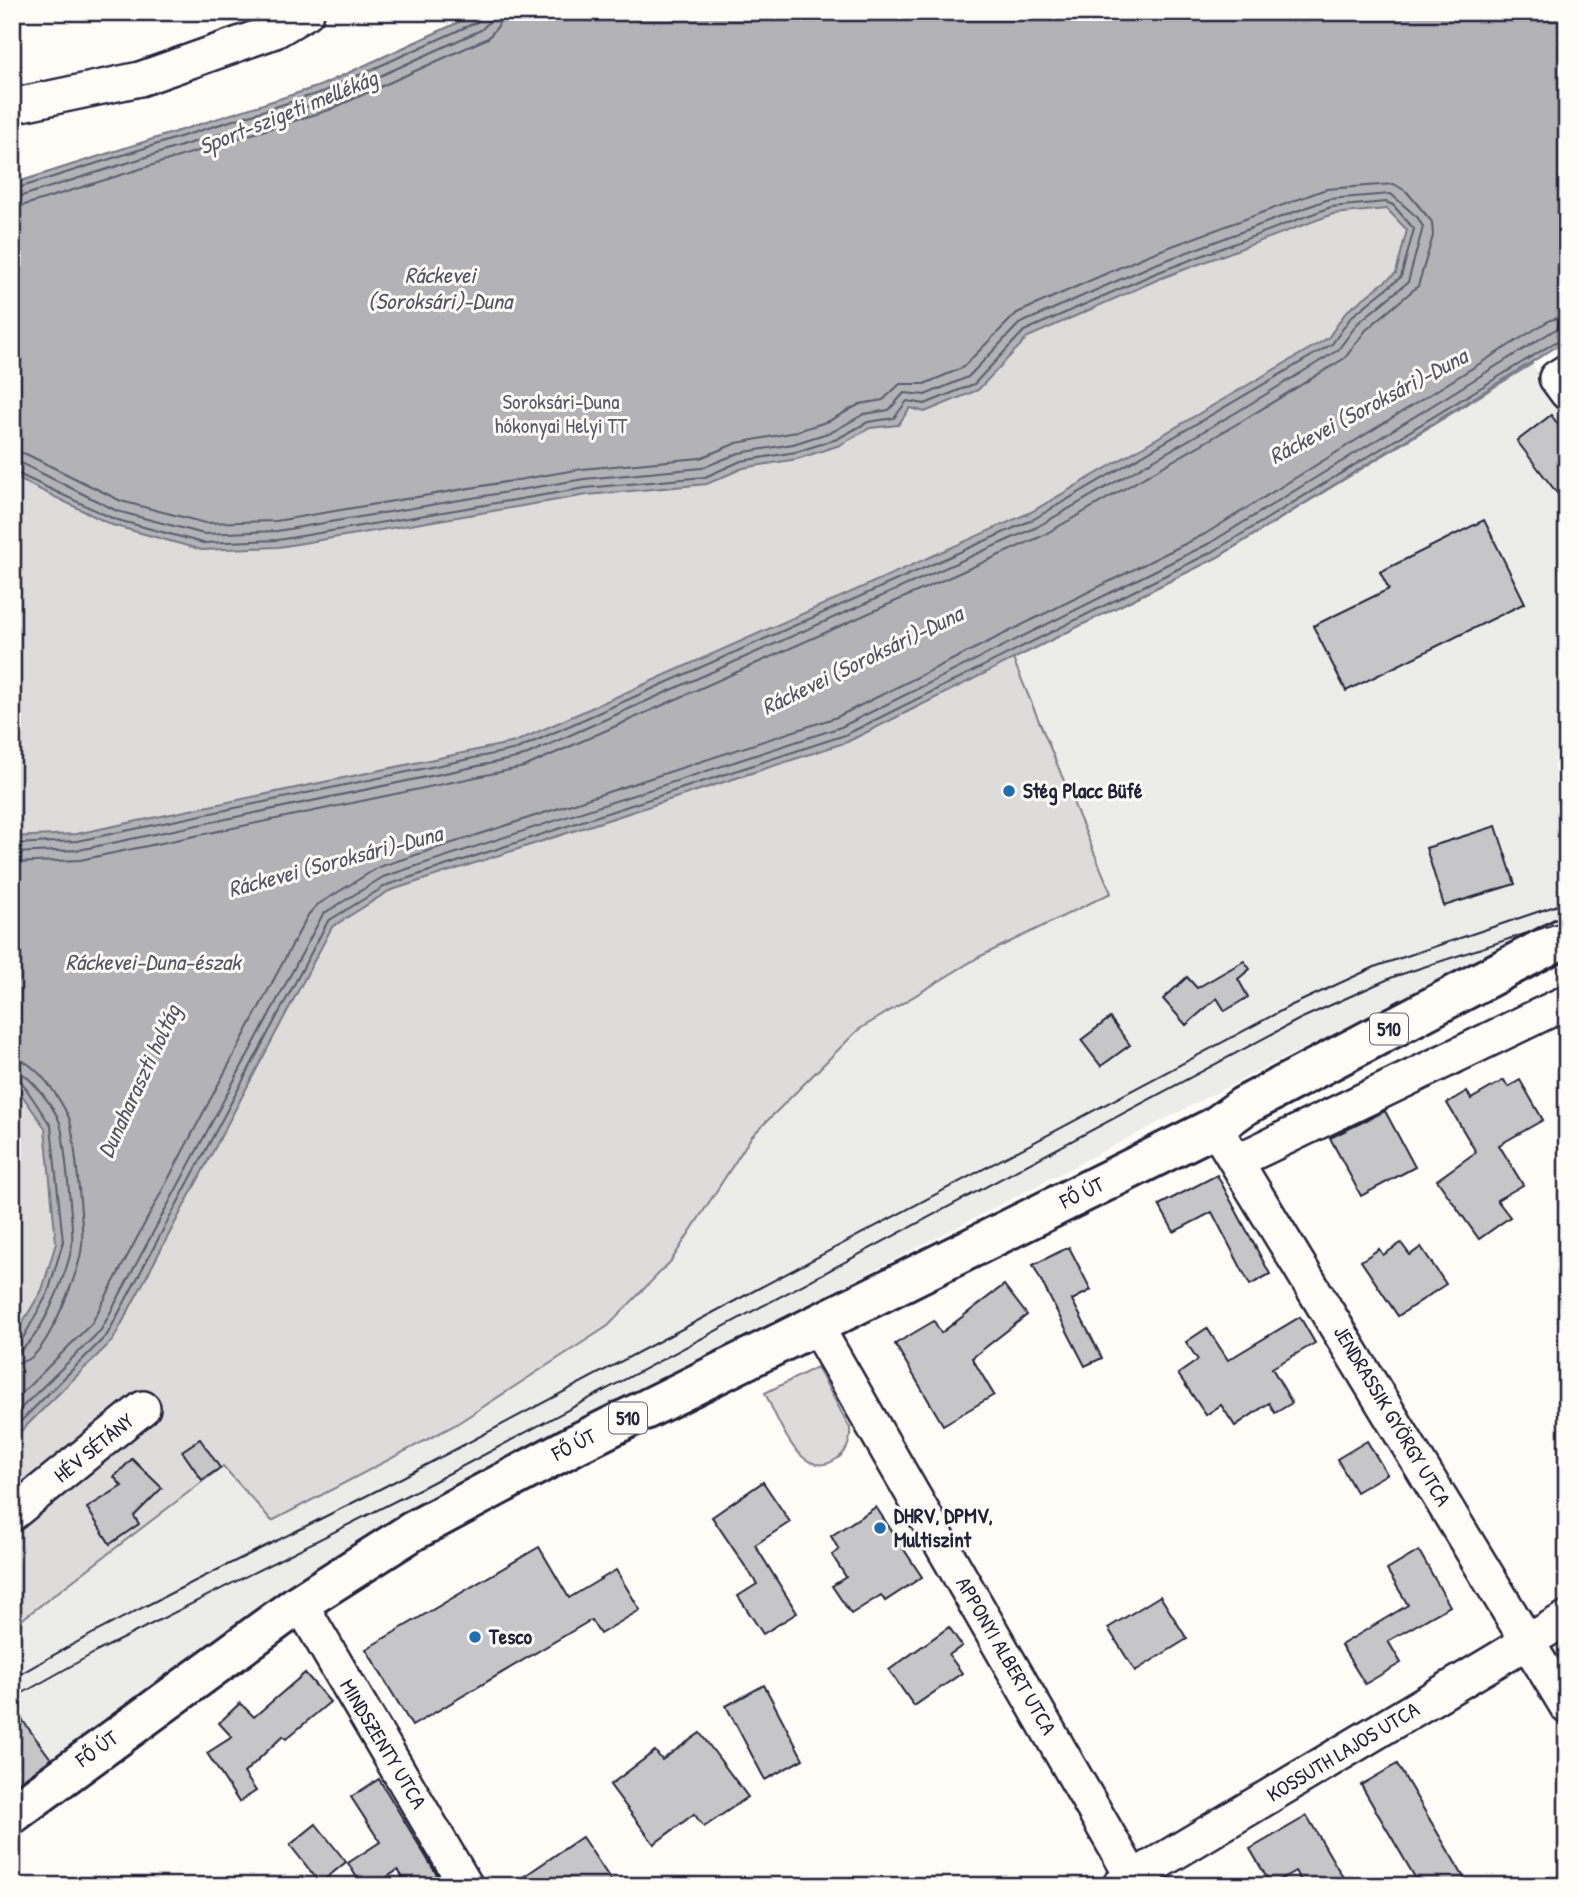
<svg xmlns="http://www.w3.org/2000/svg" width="1579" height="1898" font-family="'Patrick Hand',sans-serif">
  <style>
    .built { fill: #ecece9 }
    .green { fill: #dddcdb; stroke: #807f8b; stroke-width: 2 }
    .water { fill: #b2b2b7; stroke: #787885; stroke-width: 2 }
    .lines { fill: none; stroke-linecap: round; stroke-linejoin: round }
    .shore { stroke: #5c5c6d; stroke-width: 2 }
    .building { fill: #c6c6c8; stroke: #22223b; stroke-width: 2 }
    .minor-casing { stroke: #22223b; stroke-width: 38 }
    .major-casing { stroke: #22223b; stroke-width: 44 }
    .minor { stroke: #fdfcf7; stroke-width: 33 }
    .major { stroke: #fdfcf7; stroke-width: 38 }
    .tram { stroke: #22223b; stroke-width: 2 }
    .poi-dot { fill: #1f6fb2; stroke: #fdfcf7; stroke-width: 2.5 }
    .labels { text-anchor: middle; stroke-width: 6; stroke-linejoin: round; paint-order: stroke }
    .shield { fill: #fdfcf7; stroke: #646373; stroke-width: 2 }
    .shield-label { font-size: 19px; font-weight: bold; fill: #22223b }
    .park-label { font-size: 21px; fill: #5a5a6b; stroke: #fdfcf7 }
    .poi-label { font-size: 21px; font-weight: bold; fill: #22223b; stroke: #fdfcf7; text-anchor: start }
    .street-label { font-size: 21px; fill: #22223b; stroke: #fdfcf7 }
    .water-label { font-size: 23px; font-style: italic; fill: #545466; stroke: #fdfcf7 }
  </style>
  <rect width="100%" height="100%" fill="#fdfcf7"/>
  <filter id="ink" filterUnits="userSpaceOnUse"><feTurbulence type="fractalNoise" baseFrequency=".0143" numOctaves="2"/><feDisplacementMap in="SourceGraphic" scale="14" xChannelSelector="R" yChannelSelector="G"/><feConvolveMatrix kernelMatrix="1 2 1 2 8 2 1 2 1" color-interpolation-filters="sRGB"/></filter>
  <g filter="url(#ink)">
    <polygon class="built" points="1532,364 1567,410 1567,921 1256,1072 554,1436 257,1609 12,1798 12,1627 223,1466 272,1521 455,1425 608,1326 671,1261 752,1136 858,1030 979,957 1111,893 1012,659 1218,557"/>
    <g class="green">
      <polygon points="481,12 1567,12 1532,364 1218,557 1013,659 1111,893 979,957 858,1030 752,1136 671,1261 608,1326 455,1425 272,1521 223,1466 12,1627 12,184 320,86"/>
      <path d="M817,1367l33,61c1,14 -3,25 -15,32 -36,22 -58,-43 -70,-67z"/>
    </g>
    <polygon class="water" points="481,12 1567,12 1567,340 1218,557 847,742 389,891 332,927 113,1340 12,1440 12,1340 42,1290 56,1243 45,1128 12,1081 12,837 76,834 515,742 1031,512 1328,338 1346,312 1396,273 1407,230 1387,209 1333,214 1159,279 1028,337 978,390 925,412 910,408 898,425 870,428 840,445 797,459 743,468 707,484 587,495 279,547 202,550 112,525 12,476 12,184 320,86"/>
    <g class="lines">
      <g class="shore">
        <polyline points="12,190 322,92 477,22 482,12"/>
        <polyline points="12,199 325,101 481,30 488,23 490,12"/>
        <polyline points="12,209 329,110 488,38 498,26 501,12"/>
        <polyline points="12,451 26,454 121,501 205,523 276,521 582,469 700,458 737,443 791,433 829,421 860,404 883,400 900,384 924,384 962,368 1017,313 1148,255 1326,189 1394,184 1407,192 1432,222 1433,236 1418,286 1366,330 1345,358 1242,421 1042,536 524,767 80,860 12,863"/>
        <polyline points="12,462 21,463 117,511 204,534 277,531 584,479 702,468 739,453 793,444 834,431 864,414 889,410 904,393 925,395 968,377 1019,324 1153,265 1329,199 1391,194 1418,218 1423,227 1408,282 1358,323 1338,350 1237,412 1037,527 521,757 79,850 12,853"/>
        <polyline points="12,471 114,519 203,543 278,540 585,488 705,477 741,461 796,452 837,439 868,422 894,418 907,401 925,404 974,384 1024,331 1156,273 1331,207 1386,202 1393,205 1414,229 1401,277 1351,317 1332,344 1034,519 517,749 77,841 12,844"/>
        <path d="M12,1058c23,1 48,40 57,60 5,12 15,112 13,127 -2,25 -31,96 -50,112 -6,4 -12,6 -20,6"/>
        <path d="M12,1069c15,1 43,39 48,54 4,13 14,109 12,122 -3,24 -34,106 -60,108"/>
        <polyline points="12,1078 21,1081 51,1126 63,1242 48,1293 22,1340 12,1344"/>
        <polyline points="12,1403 92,1323 308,915 317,905 379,867 837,717 1205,534 1550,320 1567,316"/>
        <polyline points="12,1417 101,1330 323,914 383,877 841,727 1210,543 1556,329 1567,326"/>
        <polyline points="12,1430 107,1335 328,921 387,885 845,735 1214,551 1567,335"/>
      </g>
    </g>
    <g class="building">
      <polygon points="1551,415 1567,436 1567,506 1517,441"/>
      <polygon points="1484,520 1525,603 1346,691 1313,626 1389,589 1380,572"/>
      <polygon points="1496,826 1515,884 1444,906 1426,848"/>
      <polygon points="1244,961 1250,969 1238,979 1248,997 1225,1011 1217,998 1186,1025 1163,999 1187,977 1197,988"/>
      <polygon points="1110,1018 1130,1045 1101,1066 1081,1040"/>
      <polygon points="1504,1080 1508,1087 1520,1080 1543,1120 1499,1145 1523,1185 1497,1200 1510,1217 1479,1239 1437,1180 1476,1152 1447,1103 1467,1091 1471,1099"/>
      <polygon points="1385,1111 1415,1167 1361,1196 1330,1138"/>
      <polygon points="1217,1175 1270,1274 1250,1285 1212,1212 1174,1232 1159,1205"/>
      <polygon points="1401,1243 1410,1255 1421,1247 1446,1284 1398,1316 1361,1261 1379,1249 1383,1255"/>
      <polygon points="1069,1247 1091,1290 1072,1300 1102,1358 1085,1366 1033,1265"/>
      <polygon points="1004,1285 1027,1315 972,1358 994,1395 943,1425 895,1344 934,1321 941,1333"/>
      <polygon points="1300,1317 1315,1343 1272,1368 1292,1403 1275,1413 1269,1403 1235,1426 1221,1405 1206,1415 1178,1374 1198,1360 1186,1342 1207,1328 1228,1360"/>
      <polygon points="200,1439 220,1468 202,1480 182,1451"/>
      <polygon points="1367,1441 1387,1474 1356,1492 1337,1459"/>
      <polygon points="132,1459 162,1488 134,1516 139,1524 110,1544 87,1508 122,1486 114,1477"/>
      <polygon points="763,1482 790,1522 755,1545 797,1613 763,1634 738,1596 757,1584 712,1517"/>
      <polygon points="876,1507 922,1577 885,1601 881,1595 851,1614 832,1586 846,1577 832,1555 839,1550 831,1536"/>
      <polygon points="539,1547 569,1598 616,1570 640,1610 600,1634 591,1620 412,1726 366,1649"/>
      <polygon points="1419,1551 1450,1606 1388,1641 1401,1663 1365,1684 1341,1645 1408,1605 1387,1570"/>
      <polygon points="1160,1596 1187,1639 1135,1671 1108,1628"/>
      <polygon points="949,1627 962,1646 949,1655 962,1673 914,1706 889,1670"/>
      <polygon points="305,1673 330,1702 286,1739 283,1736 244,1773 256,1791 239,1802 207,1753 232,1737 219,1723 240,1703 254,1717"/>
      <polygon points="764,1685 803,1759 765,1780 726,1706"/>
      <polygon points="12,1706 51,1759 12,1787"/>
      <polygon points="700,1733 748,1797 704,1827 694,1814 654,1844 610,1785 655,1751 662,1760"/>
      <polygon points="1397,1764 1469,1886 1420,1886 1361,1785"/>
      <polygon points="379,1779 437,1875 420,1886 408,1886 398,1870 373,1886 362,1886 348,1863 380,1842 351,1797"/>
      <polygon points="1307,1816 1348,1886 1304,1886 1295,1871 1271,1885 1250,1849"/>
      <polygon points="316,1824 346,1862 320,1883 290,1845"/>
      <polygon points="582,1837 615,1886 510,1886"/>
    </g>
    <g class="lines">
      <defs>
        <g id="minor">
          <polyline points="12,106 140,79 275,31 307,12"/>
          <polyline points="1567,371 1556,378 1567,393"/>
          <polyline points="1215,1127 1567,1707"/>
          <polyline points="1237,1161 1567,1002"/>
          <polyline points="816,1326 1133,1878"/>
          <polyline points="12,1514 143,1408"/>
          <polyline points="300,1603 466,1886"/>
          <polyline points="1119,1886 1567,1618"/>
        </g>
        <polyline id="major" points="12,1814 300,1603 413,1531 574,1445 1215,1127 1244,1106 1567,936"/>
      </defs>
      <use href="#minor" class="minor-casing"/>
      <use href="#major" class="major-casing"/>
      <use href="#minor" class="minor"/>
      <use href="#major" class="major"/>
      <g class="tram">
        <path d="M12,1679c127,-75 263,-135 393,-203 296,-156 591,-312 885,-470l87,-40 190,-64"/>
        <polyline points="12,1699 96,1652 431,1483 1300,1019 1393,977 1567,920"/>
      </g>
    </g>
  </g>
  <g class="poi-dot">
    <circle cx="1009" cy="791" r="7"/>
    <circle cx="880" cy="1528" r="7"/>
    <circle cx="475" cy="1637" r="7"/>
  </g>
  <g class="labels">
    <g class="shield">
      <rect x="1370" y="1013.5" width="38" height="31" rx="5"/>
      <rect x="609" y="1402.5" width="38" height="31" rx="5"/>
    </g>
    <g class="shield-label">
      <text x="1389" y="1036">510</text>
      <text x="628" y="1425">510</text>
    </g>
    <g class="park-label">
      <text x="561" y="409">Soroksári-Duna<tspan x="561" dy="24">hókonyai Helyi TT</tspan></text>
    </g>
    <g class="poi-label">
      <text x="1023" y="798">Stég Placc Büfé</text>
      <text x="894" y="1523">DHRV, DPMV,<tspan x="894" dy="24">Multiszint</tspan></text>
      <text x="489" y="1644">Tesco</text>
    </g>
    <g class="street-label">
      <text transform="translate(1082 1193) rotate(-26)" y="7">FŐ ÚT</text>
      <text transform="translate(1392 1416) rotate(59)" y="7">JENDRASSIK GYÖRGY UTCA</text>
      <text transform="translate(574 1445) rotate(-27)" y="7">FŐ ÚT</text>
      <text transform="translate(94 1448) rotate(-39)" y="7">HÉV SÉTÁNY</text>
      <text transform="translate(1006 1656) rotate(60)" y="7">APPONYI ALBERT UTCA</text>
      <text transform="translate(383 1744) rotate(59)" y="7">MINDSZENTY UTCA</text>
      <text transform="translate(97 1749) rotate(-36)" y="7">FŐ ÚT</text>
      <text transform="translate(1343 1752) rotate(-31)" y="7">KOSSUTH LAJOS UTCA</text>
    </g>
    <g class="water-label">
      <text transform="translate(288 112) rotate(-22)" y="8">Sport-szigeti mellékág</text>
      <text x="440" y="283">Ráckevei<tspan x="440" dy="26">(Soroksári)-Duna</tspan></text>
      <text transform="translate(1368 406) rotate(-28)" y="8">Ráckevei (Soroksári)-Duna</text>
      <text transform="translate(862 660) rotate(-26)" y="8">Ráckevei (Soroksári)-Duna</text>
      <text transform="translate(335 861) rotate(-15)" y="8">Ráckevei (Soroksári)-Duna</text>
      <text x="153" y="970">Ráckevei-Duna-észak</text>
      <text transform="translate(139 1081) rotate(-65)" y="8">Dunaharaszti holtág</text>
    </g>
  </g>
  <rect width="1579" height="1898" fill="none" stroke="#fdfcf7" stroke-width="42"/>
  <rect x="21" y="21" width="1537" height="1856" fill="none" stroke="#22223b" stroke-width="2.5" filter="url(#ink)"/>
</svg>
